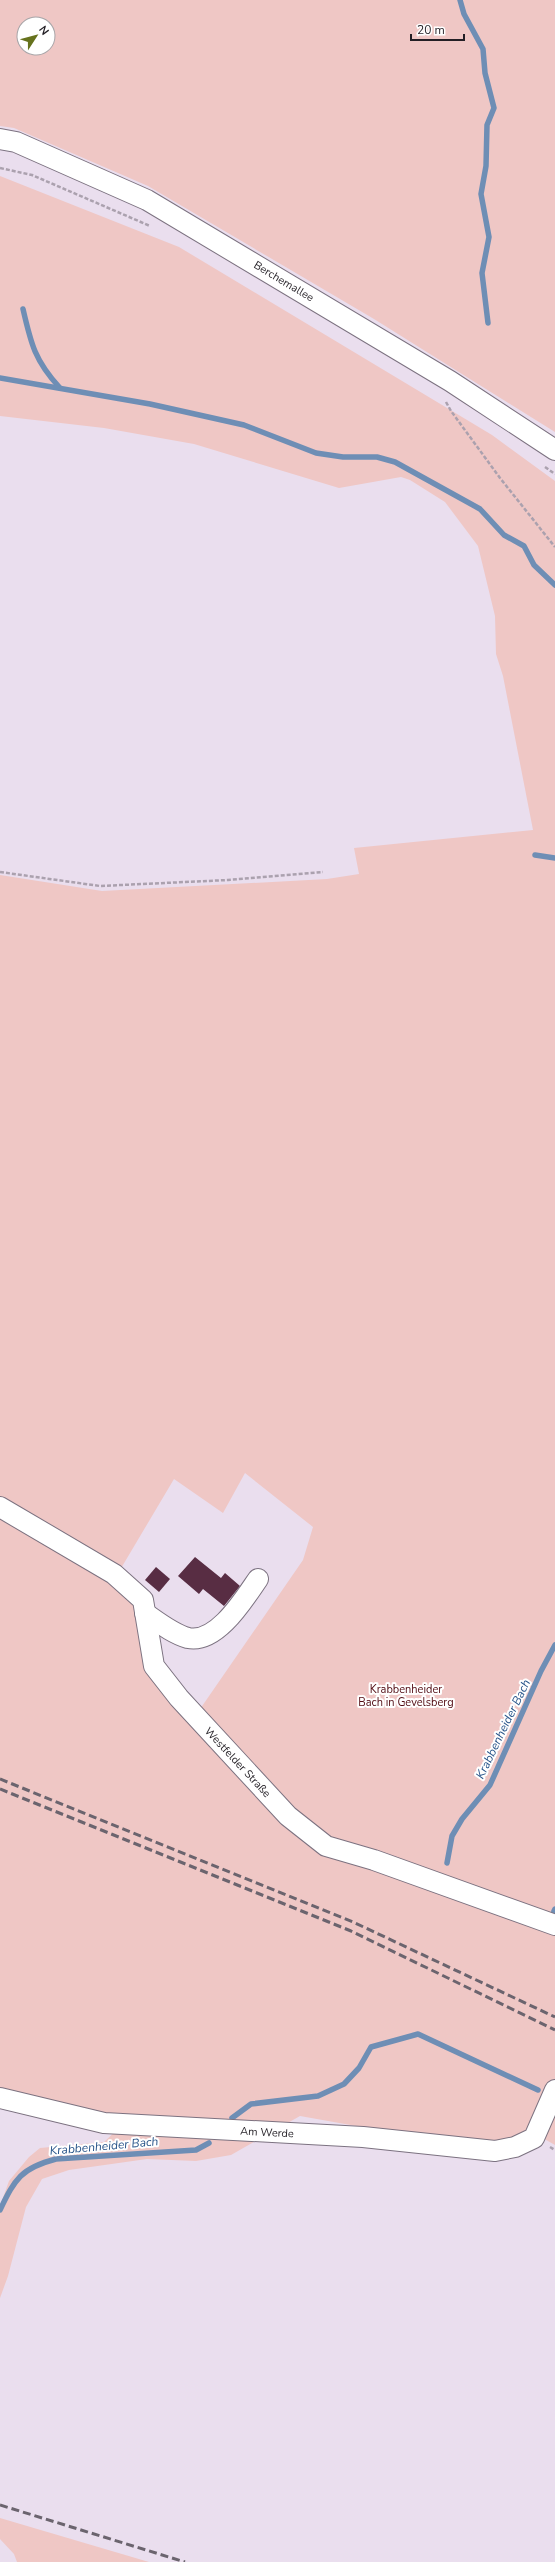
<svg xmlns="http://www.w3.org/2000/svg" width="555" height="2562" font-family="'Nunito Sans',sans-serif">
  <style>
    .green { fill: #efc7c5; fill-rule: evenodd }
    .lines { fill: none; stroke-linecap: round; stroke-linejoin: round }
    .stream { stroke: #6e8eb5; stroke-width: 5.5 }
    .building { fill: #582d43 }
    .minor-casing { stroke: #7c7280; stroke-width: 22 }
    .path { stroke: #aba1ae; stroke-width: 2.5; stroke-dasharray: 4 2; stroke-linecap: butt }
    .minor { stroke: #fff; stroke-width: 20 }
    .rail { stroke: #6b646e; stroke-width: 3; stroke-dasharray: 8 4; stroke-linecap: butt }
    .labels { text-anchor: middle; stroke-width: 4; stroke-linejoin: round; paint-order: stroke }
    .street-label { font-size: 11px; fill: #231f25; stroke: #fff }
    .park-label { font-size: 11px; fill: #510b12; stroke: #fff }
    .water-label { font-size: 12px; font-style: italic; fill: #29558a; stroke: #fff }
  </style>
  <rect width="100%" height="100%" fill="#eadeee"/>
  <g class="green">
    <path d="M0,0h555v432l-181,-113 -226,-133 -134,-58 -14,-2zM24,24h24v24h-24z"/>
    <polygon points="0,176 179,247 492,435 555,481 555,2145 539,2136 524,2140 446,2142 300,2116 231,2155 196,2161 147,2159 69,2170 42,2179 26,2207 8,2276 0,2298 0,2206 9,2181 29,2157 40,2148 104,2142 120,2127 0,2095 0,1511 97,1568 130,1598 136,1609 149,1663 326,1842 198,1712 303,1560 313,1527 245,1473 223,1513 174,1479 120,1570 0,1500 0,875 102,891 327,879 359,874 354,848 533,830 503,676 496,654 495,616 478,546 445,502 410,480 401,477 339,488 194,444 104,428 0,416"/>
    <polygon points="0,2518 149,2562 17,2562 14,2554 0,2539"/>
  </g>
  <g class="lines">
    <g class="stream">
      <polyline points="460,0 464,14 483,49 485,73 494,108 487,125 486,166 481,194 489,237 482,273 488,323"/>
      <path d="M23,309c8,35 12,52 37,79"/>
      <polyline points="0,378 150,404 244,425 316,453 343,457 377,457 395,462 480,509 504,535 524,546 534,565 555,585"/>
      <polyline points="535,855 555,858"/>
      <polyline points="447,1863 452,1836 462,1819 490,1785 541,1671 555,1645"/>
      <polyline points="554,1911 555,1909"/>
      <polyline points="232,2118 251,2104 318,2096 344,2084 359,2068 371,2047 418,2034 538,2090"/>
      <path d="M0,2210c15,-31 21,-42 56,-51l140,-9 13,-7"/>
    </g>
  </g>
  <g class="building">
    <polygon points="195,1557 221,1578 225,1573 240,1586 224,1606 203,1589 199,1594 178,1576"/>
    <polygon points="156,1567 170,1579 159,1592 145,1580"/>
  </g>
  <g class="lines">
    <defs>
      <g id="minor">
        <polyline points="0,139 16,142 147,200 450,381 555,450"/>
        <polyline points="0,1507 114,1574 143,1600 154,1666 179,1698 288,1816 326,1846 374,1860 555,1925"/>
        <path d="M145,1613c13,9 28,21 43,25 29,6 56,-39 70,-59"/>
        <polyline points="0,2098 104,2123 363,2137 495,2151 515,2147 534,2138 555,2090"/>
      </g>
    </defs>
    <use href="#minor" class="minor-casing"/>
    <g class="path">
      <polyline points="0,168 32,175 150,226"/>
      <polyline points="446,402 451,411 500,478 555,547"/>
      <polyline points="545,467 555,474"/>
      <polyline points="0,872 100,886 228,880 323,872"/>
      <polyline points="550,2147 555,2150"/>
    </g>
    <use href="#minor" class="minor"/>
    <g class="rail">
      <polyline points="0,1779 353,1922 555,2017"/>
      <polyline points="0,1789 351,1931 555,2030"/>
      <polyline points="0,2505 185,2562"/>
    </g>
  </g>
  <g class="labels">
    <g class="street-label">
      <text transform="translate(284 281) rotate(31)" y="4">Berchemallee</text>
      <text transform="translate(238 1762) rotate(47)" y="4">Westfelder Straße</text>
      <text transform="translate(267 2132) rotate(3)" y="4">Am Werde</text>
    </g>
    <g class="park-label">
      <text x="406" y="1693">Krabbenheider<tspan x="406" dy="13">Bach in Gevelsberg</tspan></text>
    </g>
    <g class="water-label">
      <text transform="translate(503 1729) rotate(-64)" y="4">Krabbenheider Bach</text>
      <text transform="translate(104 2146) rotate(-5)" y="4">Krabbenheider Bach</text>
    </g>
  </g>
  <g transform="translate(36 36) rotate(54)"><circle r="19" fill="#ffffff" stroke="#a7a5a8"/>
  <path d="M0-3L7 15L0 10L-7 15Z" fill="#66721d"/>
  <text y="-6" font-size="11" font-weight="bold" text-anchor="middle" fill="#231f25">N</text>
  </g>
  <path d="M411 34v6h53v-6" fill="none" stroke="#231f25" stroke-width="2"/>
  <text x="417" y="34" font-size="12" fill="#231f25" stroke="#ffffff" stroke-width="3" paint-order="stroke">20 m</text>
</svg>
